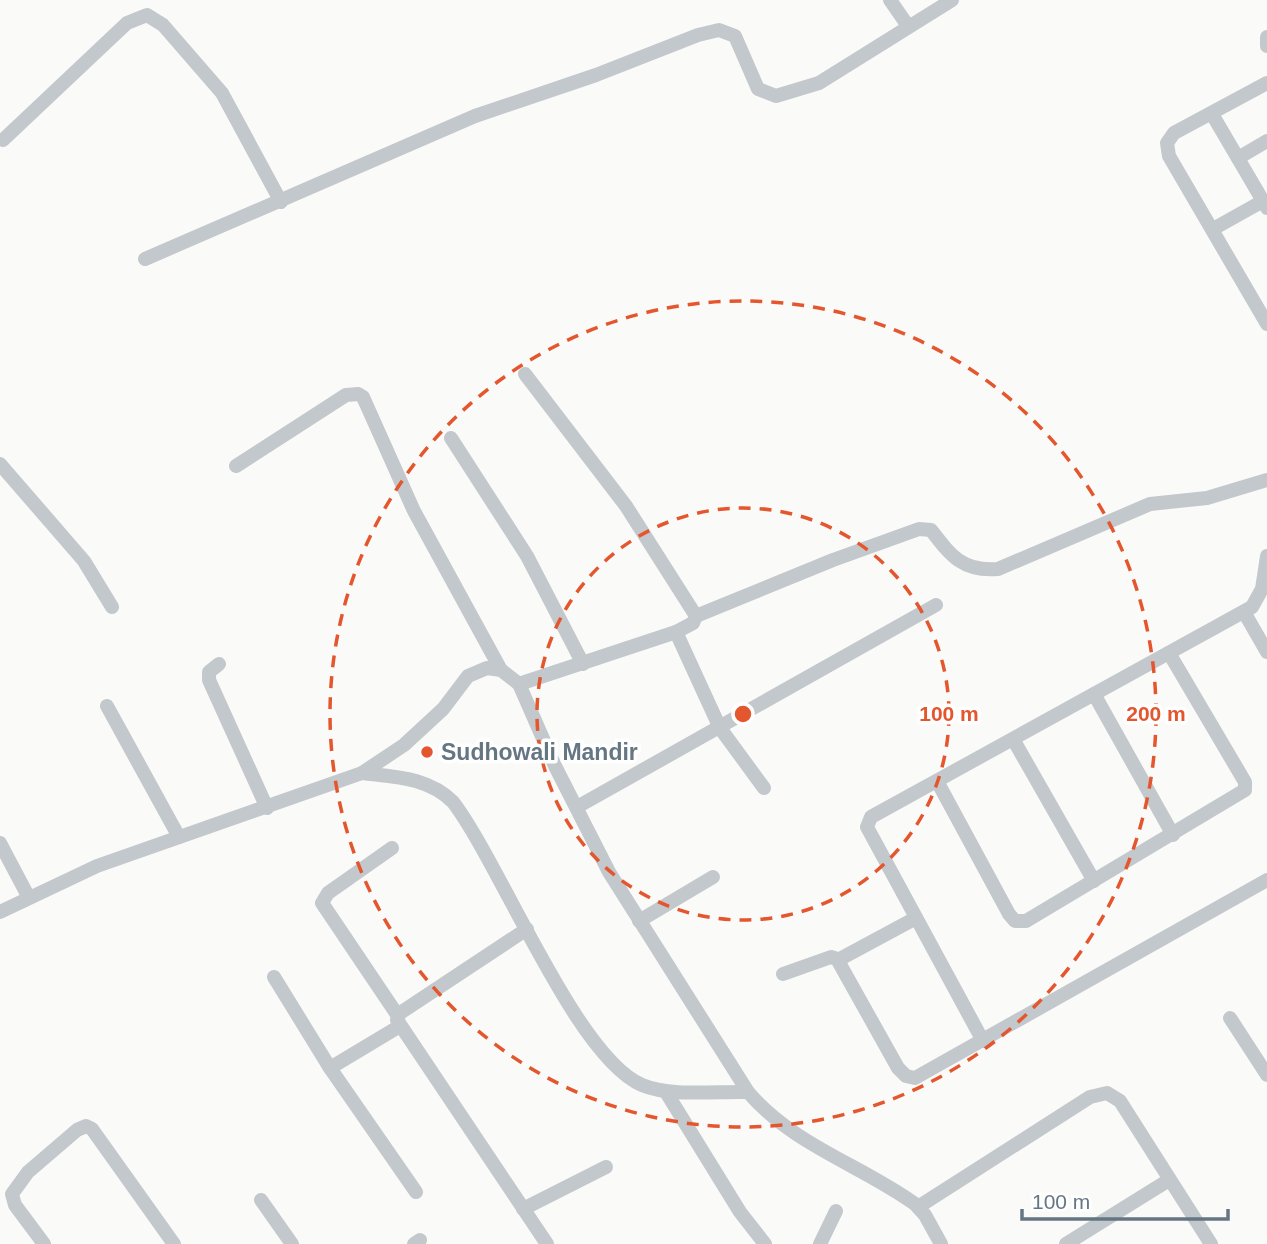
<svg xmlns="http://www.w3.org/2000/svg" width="1267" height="1244" font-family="Helvetica,sans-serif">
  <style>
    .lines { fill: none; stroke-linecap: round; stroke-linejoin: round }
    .minor { stroke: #c3c8cc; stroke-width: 14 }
    .ring { fill: none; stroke: #e4572e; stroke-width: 3.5; stroke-dasharray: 12 9 }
    .poi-dot { fill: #e4572e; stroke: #fff; stroke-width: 2.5 }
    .labels { text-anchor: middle; stroke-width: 7; stroke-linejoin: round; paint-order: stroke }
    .poi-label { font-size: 23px; font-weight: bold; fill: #657683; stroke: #fff; text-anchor: start }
    .centre { fill: #e4572e; stroke: #fff; stroke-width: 3.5 }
    .ring-label { font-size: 21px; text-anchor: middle; font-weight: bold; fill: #e4572e; stroke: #fff; stroke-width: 7; stroke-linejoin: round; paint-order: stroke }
  </style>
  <rect width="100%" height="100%" fill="#fafaf8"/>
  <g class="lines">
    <g class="minor">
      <polyline points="890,0 908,26"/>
      <polyline points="1267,37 1267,46"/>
      <polyline points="1267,83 1174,133 1167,143 1169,156 1267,324"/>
      <polyline points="1212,114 1263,201"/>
      <polyline points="3,140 127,23 147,15 163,25 222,93 281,202"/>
      <polyline points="1238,158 1267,141"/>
      <polyline points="1213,229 1263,201 1267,208"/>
      <polyline points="145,259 475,116 596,75 698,35 719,30 735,36 758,89 776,96 819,83 952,0"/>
      <polyline points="451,438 527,556 583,664"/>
      <polyline points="0,464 84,561 112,607"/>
      <polyline points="236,466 346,395 358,394 363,397 414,511 501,670"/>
      <polyline points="1244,612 1267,652"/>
      <path d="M696,616l137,-56 86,-31 12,1c20,26 32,42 67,39l152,-65 57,-6 60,-18"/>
      <polyline points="676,632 720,728 764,788"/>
      <polyline points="219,664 209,672 209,680 267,808"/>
      <polyline points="519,684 676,632 693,623 696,616 626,506 525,374"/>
      <polyline points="1094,694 1173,835"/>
      <polyline points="107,706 179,837"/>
      <polyline points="1013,739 1094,881"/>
      <path d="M362,773c33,4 66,4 91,29 48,63 123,255 189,283 28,12 75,6 106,7"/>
      <polyline points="937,781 1009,914 1015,921 1026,921 1245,790 1245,782 1169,653"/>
      <polyline points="577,807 936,605"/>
      <polyline points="0,843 28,896"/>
      <polyline points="392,848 328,893 322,903 398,1016"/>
      <path d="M0,912l97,-46 265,-93 42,-28 39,-36 25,-33 19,-8 14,2 18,14 36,82 54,106 139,220c45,53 113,73 167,112l10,11 16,29"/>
      <polyline points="639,921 713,877"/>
      <polyline points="527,929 400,1013 397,1020 547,1244"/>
      <polyline points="838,960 916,918"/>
      <polyline points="783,974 831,957 837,959 898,1068 906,1076 915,1078 1267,880"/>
      <polyline points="274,977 330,1068 416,1192"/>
      <polyline points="1230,1018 1267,1075"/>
      <polyline points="983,1041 867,827 871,817 1252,607 1262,589 1267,556"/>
      <polyline points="330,1068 400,1026"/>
      <polyline points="666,1092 740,1212 765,1244"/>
      <polyline points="261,1200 292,1244"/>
      <polyline points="918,1207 1090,1097 1107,1093 1120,1101 1211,1244"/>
      <polyline points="523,1209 606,1167"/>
      <polyline points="44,1244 15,1205 12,1194 28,1172 77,1130 86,1126 92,1129 174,1244"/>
      <polyline points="414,1244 420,1240"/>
      <polyline points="820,1244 836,1211"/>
      <polyline points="1066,1244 1169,1180"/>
    </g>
  </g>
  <g class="ring">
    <circle cx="743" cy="714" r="206"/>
    <circle cx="743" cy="714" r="413"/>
  </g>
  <circle class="poi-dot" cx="427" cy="752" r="7"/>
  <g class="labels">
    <g class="poi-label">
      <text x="441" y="760">Sudhowali Mandir</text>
    </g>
  </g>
  <circle cx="743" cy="714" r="10" class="centre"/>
  <g class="ring-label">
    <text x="949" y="721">100 m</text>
    <text x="1156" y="721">200 m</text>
  </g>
  <path d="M1022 1209v10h206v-10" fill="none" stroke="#657683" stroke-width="3.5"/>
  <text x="1032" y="1209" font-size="21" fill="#657683" stroke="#ffffff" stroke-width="5" paint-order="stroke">100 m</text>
</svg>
